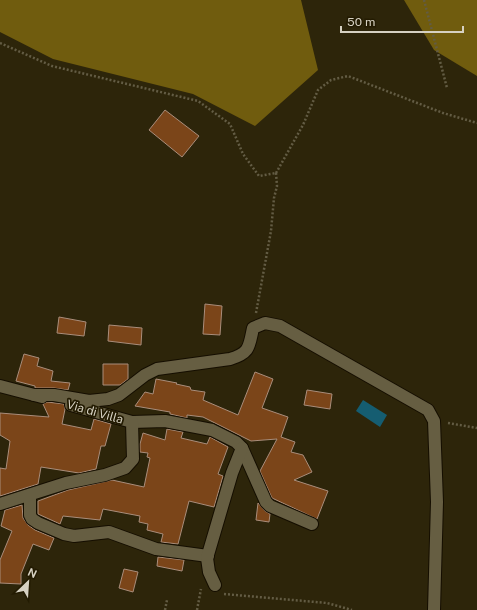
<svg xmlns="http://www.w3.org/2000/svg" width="477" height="610" font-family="'Public Sans',sans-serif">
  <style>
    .forest { fill: #705c0e }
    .water { fill: #155d71 }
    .building { fill: #7b4519; stroke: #a98d7b }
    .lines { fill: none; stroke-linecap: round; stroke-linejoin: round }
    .minor-casing { stroke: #150e00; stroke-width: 14 }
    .path { stroke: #635c44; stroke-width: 2.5; stroke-dasharray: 2 2; stroke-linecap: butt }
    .minor { stroke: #665e42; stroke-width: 12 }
    .labels { text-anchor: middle; stroke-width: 3.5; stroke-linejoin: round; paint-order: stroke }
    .street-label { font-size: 12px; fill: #d6d1c2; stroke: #231b02 }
  </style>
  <rect width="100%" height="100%" fill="#2d250a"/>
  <g class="forest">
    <polygon points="0,0 301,0 318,70 255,126 193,94 53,59 0,32"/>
    <polygon points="404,0 477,0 477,76 434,50"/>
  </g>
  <polygon class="water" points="363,400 387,415 380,427 356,411"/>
  <g class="building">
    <polygon points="165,110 199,136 182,157 149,130"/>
    <polygon points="205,304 222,306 220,335 203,334"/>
    <polygon points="59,317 86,322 84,336 57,333"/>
    <polygon points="109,325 142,328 141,345 108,341"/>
    <polygon points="24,354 39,358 37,366 53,371 51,381 70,383 68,390 54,388 35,388 35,386 16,381"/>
    <polygon points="103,364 128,364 128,379 120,385 103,385"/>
    <polygon points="255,372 273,379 262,408 288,417 281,437 295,442 291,452 303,455 312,472 294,480 328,491 317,519 272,498 260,471 277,439 251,441 203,417 187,415 187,418 170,414 170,412 135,406 145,392 153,394 156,379 177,383 176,384 190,387 191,390 205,392 203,400 238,415"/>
    <polygon points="307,390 332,394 330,409 304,405"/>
    <polygon points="47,402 64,404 65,409 62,424 91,430 94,419 111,424 105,446 101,446 96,469 79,473 41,467 38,484 0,496 0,468 6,469 10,441 0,435 0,413 49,417 43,404"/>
    <polygon points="167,429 183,432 181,438 207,444 210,437 228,447 218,474 223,476 214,507 189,501 178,544 161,542 163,534 147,530 148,524 139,522 140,516 103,509 100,520 63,516 60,524 38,514 38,501 68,490 112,480 144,487 150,458 147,457 148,453 140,452 140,444 143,433 165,440"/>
    <polygon points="258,503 265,511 270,514 269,522 256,520"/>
    <polygon points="22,505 23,518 28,525 35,530 54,538 49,550 33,544 21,574 21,584 0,583 0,560 12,531 1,526 5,510"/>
    <polygon points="158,557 184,560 182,571 157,566"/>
    <polygon points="124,569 138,572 133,592 119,588"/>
  </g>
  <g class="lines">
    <defs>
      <g id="minor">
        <polyline points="0,386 42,397"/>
        <path d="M34,395h20l35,6 19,-2 11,-4 26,-20 12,-6 73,-10c20,-6 19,-12 23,-31l12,-5 15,3 148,84 6,11 3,81 -3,108"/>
        <polyline points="132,422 165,421 212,430 236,442 242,448 266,502 270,506 312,524"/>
        <polyline points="30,495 30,515 32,519 38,523 64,534 74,536 109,532 156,549 208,556"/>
        <polyline points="0,504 66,483 105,475 125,468 133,459 132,422 71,405"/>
        <polyline points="215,585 209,572 207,558 232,473 242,448"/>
      </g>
    </defs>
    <use href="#minor" class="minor-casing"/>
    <g class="path">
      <polyline points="424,0 447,88"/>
      <polyline points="0,43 52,66 198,101 230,124 243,154 259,176 276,173"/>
      <polyline points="276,173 303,125 318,90 331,80 348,76 443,113 477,123"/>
      <polyline points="256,313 271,231 274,198 277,186 276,173"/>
      <polyline points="448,423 477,428"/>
      <polyline points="224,594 327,603 352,610"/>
      <polyline points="165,610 167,600"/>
      <polyline points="197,610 201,589"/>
    </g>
    <use href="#minor" class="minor"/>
  </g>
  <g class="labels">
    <g class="street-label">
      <text transform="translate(95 412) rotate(16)" y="4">Via di Villa</text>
    </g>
  </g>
  <g transform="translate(28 582) rotate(25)" stroke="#231b02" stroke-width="3" paint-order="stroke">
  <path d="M0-3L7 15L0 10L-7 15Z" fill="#d6d1c2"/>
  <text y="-6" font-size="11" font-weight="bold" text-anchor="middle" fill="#d6d1c2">N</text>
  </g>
  <path d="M341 26v6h122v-6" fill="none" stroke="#d6d1c2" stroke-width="2"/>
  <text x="347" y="26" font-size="12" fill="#d6d1c2" stroke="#231b02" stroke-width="3" paint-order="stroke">50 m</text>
</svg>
